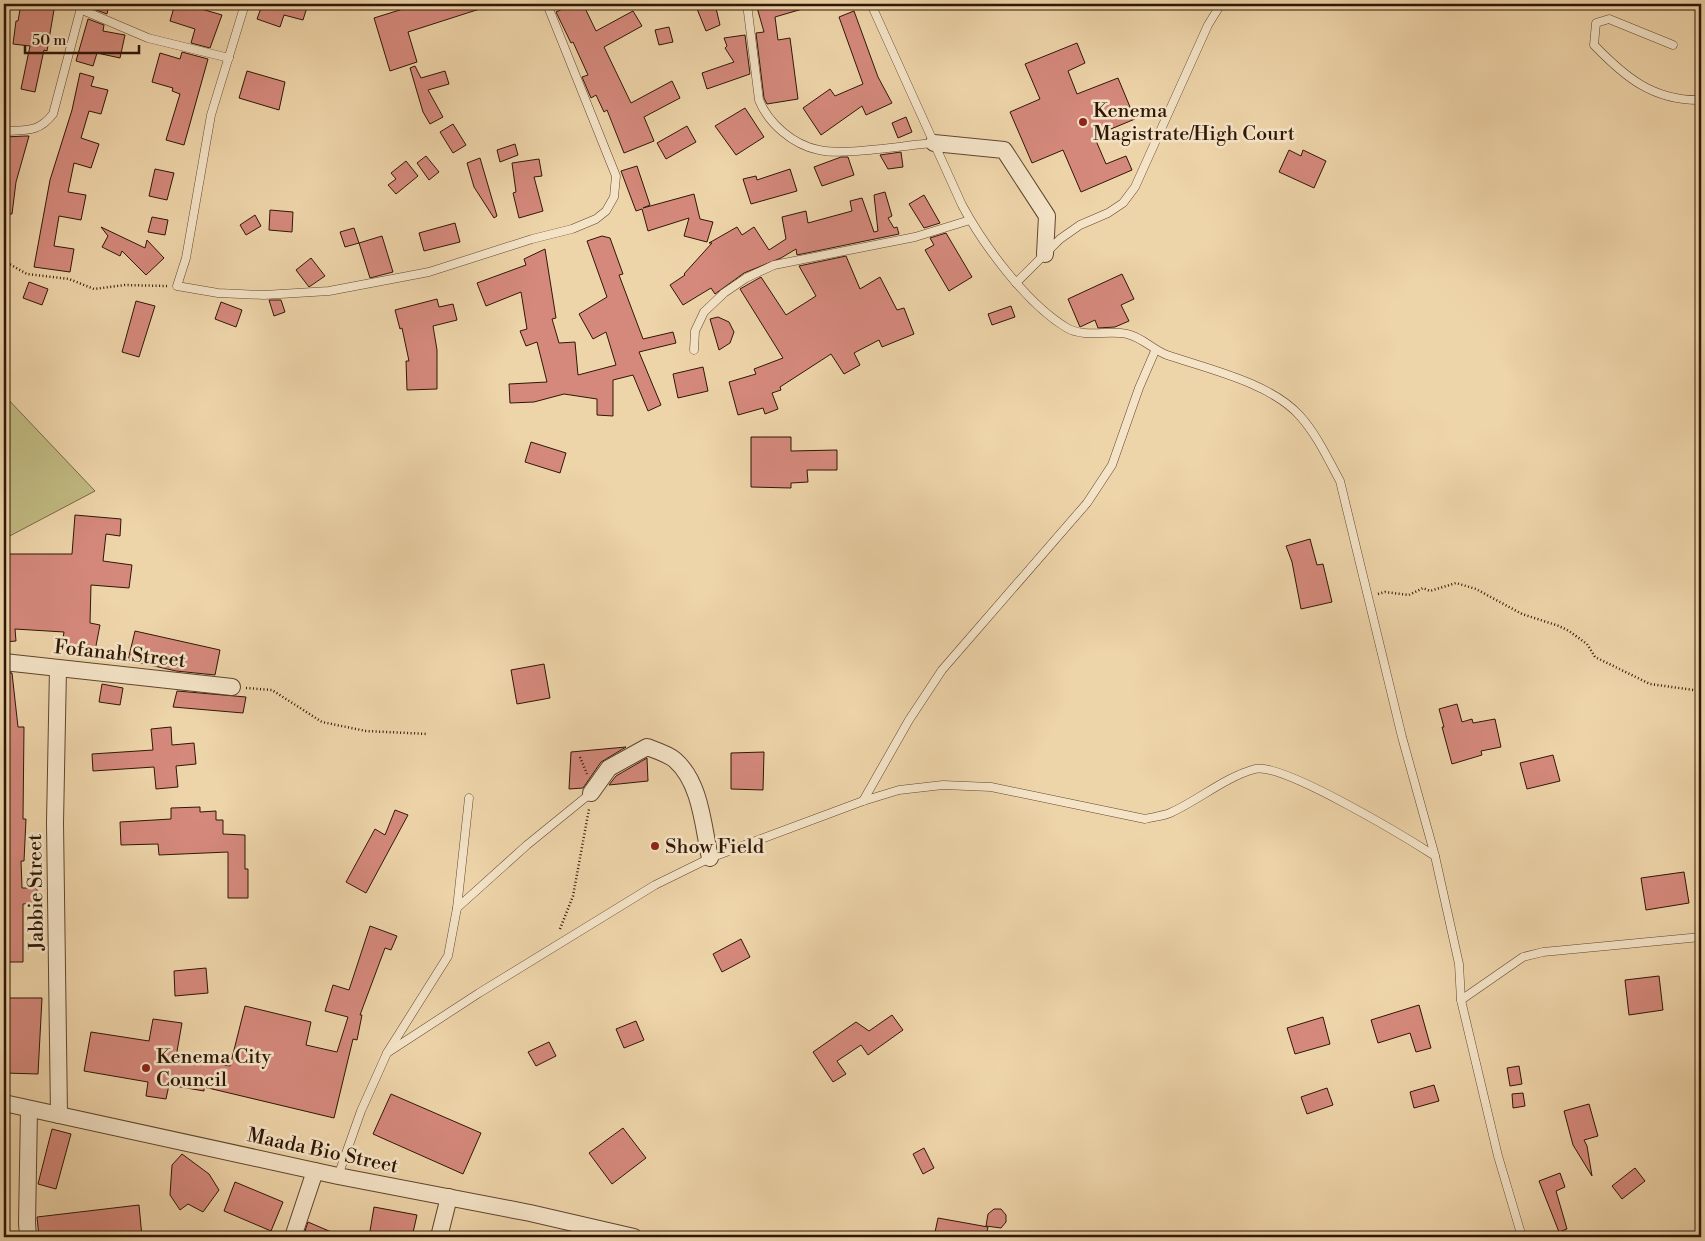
<svg xmlns="http://www.w3.org/2000/svg" width="1705" height="1241" font-family="'Libre Bodoni',serif">
  <style>
    .green { fill: #c1ba82; stroke: #786844 }
    .building { fill: #d5897c; stroke: #2f1705 }
    .lines { fill: none; stroke-linecap: round; stroke-linejoin: round }
    .lane-casing { stroke: #5f462e; stroke-width: 9 }
    .street-casing { stroke: #5f462e; stroke-width: 18 }
    .path { stroke: #2f1705; stroke-width: 2.5; stroke-dasharray: 1 2.5; stroke-linecap: butt }
    .lane { stroke: #f4e3c7; stroke-width: 8 }
    .street { stroke: #f4e3c7; stroke-width: 16 }
    .poi-dot { fill: #8f2418; stroke: #f4e3c7; stroke-width: 2 }
    .labels { text-anchor: middle; stroke-width: 5; stroke-linejoin: round; paint-order: stroke }
    .poi-label { font-size: 20px; fill: #2f1705; stroke: #f4e3c7; text-anchor: start }
    .street-label { font-size: 20px; fill: #2f1705; stroke: #f4e3c7 }
  </style>
  <rect width="100%" height="100%" fill="#eed4a9"/>
  <filter id="stains"><feTurbulence type="fractalNoise" baseFrequency=".004" numOctaves="4"/><feColorMatrix values="0 0 0 0 .2 0 0 0 0 .09 0 0 0 0 .02 0 0 0 .5 -.17"/></filter>
  <radialGradient id="worn" r=".72"><stop offset=".6" stop-color="#630" stop-opacity="0"/><stop offset="1" stop-color="#630" stop-opacity=".3"/></radialGradient>
  <polygon class="green" points="4,395 95,491 4,539"/>
  <g class="building">
    <polygon points="21,4 55,4 47,51 44,50 35,92 21,89 30,46 13,44 16,21 18,21"/>
    <polygon points="92,4 109,4 107,14 91,8"/>
    <polygon points="175,4 184,4 222,15 210,48 191,43 195,29 170,21"/>
    <polygon points="258,4 308,4 303,20 284,15 280,27 257,19 261,8 258,7"/>
    <polygon points="419,4 489,4 489,6 408,32 417,62 390,71 374,18"/>
    <polygon points="573,4 583,4 596,31 633,11 642,26 604,47 631,103 672,81 680,98 644,117 654,141 624,153 607,110 604,112 596,95 591,98 582,77 588,75 573,42 571,43 556,12"/>
    <polygon points="695,4 715,4 720,25 706,31"/>
    <polygon points="756,4 808,4 809,7 775,17 778,40 790,38 798,99 767,104 764,98 756,33 764,32"/>
    <polygon points="854,11 878,77 892,103 866,115 862,106 821,135 803,108 830,89 835,96 863,84 839,17"/>
    <polygon points="88,19 104,25 103,31 125,35 120,58 97,53 93,66 76,61"/>
    <polygon points="669,27 673,42 659,45 655,30"/>
    <polygon points="745,35 750,74 707,89 702,73 734,62 725,48 727,46 724,38"/>
    <polygon points="1077,43 1085,63 1068,71 1077,94 1118,78 1135,119 1094,136 1106,164 1126,156 1132,170 1081,192 1063,150 1032,163 1010,112 1040,99 1025,64"/>
    <polygon points="182,52 208,59 184,145 166,140 180,94 172,91 173,88 152,82 160,53 180,59"/>
    <polygon points="415,66 421,78 445,71 449,84 428,90 443,117 430,124 423,112 410,68"/>
    <polygon points="247,71 285,82 279,110 239,98"/>
    <polygon points="80,73 94,77 91,86 108,90 101,114 89,111 81,138 99,144 91,168 74,163 68,192 86,195 81,220 59,216 54,246 74,249 70,272 34,267 50,180 72,110"/>
    <polygon points="745,108 764,137 736,155 715,126"/>
    <polygon points="906,117 912,132 898,138 892,123"/>
    <polygon points="453,124 466,145 453,153 440,132"/>
    <polygon points="687,126 696,142 666,159 657,143"/>
    <polygon points="26,136 29,136 16,182 12,214 4,214 4,137"/>
    <polygon points="515,144 518,155 500,162 497,150"/>
    <polygon points="1289,150 1301,156 1303,150 1326,161 1314,188 1279,172"/>
    <polygon points="901,152 903,167 888,169 880,155"/>
    <polygon points="426,156 439,172 429,180 417,163"/>
    <polygon points="841,157 848,157 854,175 822,186 814,167"/>
    <polygon points="480,158 497,216 494,218 474,187 467,163"/>
    <polygon points="539,159 542,176 534,177 543,211 519,218 513,193 516,192 512,163"/>
    <polygon points="406,161 418,176 396,194 388,185 396,179 391,173"/>
    <polygon points="637,166 650,205 643,208 694,194 700,219 713,222 707,242 684,236 689,218 648,231 642,209 636,211 621,171"/>
    <polygon points="155,169 174,173 167,200 149,196"/>
    <polygon points="790,169 797,191 751,204 743,179 756,176 757,180"/>
    <polygon points="885,192 892,216 888,218 894,228 897,227 899,234 797,255 796,249 781,258 744,273 715,294 711,288 683,305 670,285 685,275 684,274 712,243 709,243 737,227 742,235 754,227 769,250 786,239 782,217 806,211 808,223 852,211 850,201 862,198 874,232 878,231 874,195"/>
    <polygon points="924,195 940,223 924,228 909,204"/>
    <polygon points="270,210 293,212 292,232 269,230"/>
    <polygon points="255,215 261,226 246,235 240,225"/>
    <polygon points="152,217 168,220 165,235 148,232"/>
    <polygon points="455,223 460,242 424,251 419,233"/>
    <polygon points="101,227 145,248 147,240 164,258 146,275 122,251 120,256 102,247 108,236"/>
    <polygon points="354,228 359,243 345,247 340,232"/>
    <polygon points="946,233 972,277 949,291 925,250 934,245 930,238"/>
    <polygon points="382,236 393,272 370,278 359,243"/>
    <polygon points="602,236 610,238 623,274 619,275 643,339 673,332 676,343 639,352 661,405 648,411 633,375 613,380 613,416 597,415 597,399 564,394 534,402 510,403 509,384 547,382 537,342 526,346 520,331 527,329 521,292 486,306 477,283 526,265 524,259 545,249 556,318 552,319 559,343 575,342 578,375 616,365 606,332 593,339 579,314 607,297 587,241"/>
    <polygon points="846,256 860,289 880,277 897,310 904,308 914,334 882,347 879,340 854,353 860,365 844,374 831,354 780,387 781,390 772,393 778,409 765,414 763,408 738,415 729,382 756,374 754,369 783,358 740,289 761,277 786,315 816,296 799,266"/>
    <polygon points="311,258 325,276 309,287 296,270"/>
    <polygon points="1122,274 1134,299 1121,305 1129,321 1115,327 1098,328 1095,320 1080,327 1068,299"/>
    <polygon points="29,282 48,289 42,305 23,298"/>
    <polygon points="437,299 439,307 453,304 457,320 433,326 437,350 437,389 407,390 406,361 409,361 402,328 400,329 395,310"/>
    <polygon points="269,300 281,300 285,312 274,316"/>
    <polygon points="136,301 155,306 139,357 122,352"/>
    <polygon points="221,302 242,310 236,327 215,319"/>
    <polygon points="1011,306 1015,317 992,325 988,314"/>
    <polygon points="718,317 729,322 734,332 730,343 719,350 710,319"/>
    <polygon points="703,367 708,391 678,398 673,374"/>
    <polygon points="751,437 791,437 791,451 837,450 837,470 807,470 808,482 791,483 791,488 751,487"/>
    <polygon points="531,442 566,453 560,473 525,462"/>
    <polygon points="75,515 121,519 120,536 106,534 103,561 132,565 129,588 91,585 90,623 100,625 94,656 61,650 64,632 15,629 16,641 4,642 4,554 72,554"/>
    <polygon points="1310,539 1317,565 1323,564 1332,602 1301,609 1292,562 1286,546"/>
    <polygon points="135,631 220,650 215,675 176,671 128,660"/>
    <polygon points="544,664 550,698 517,704 511,670"/>
    <polygon points="4,672 12,673 18,727 24,727 23,819 26,819 24,861 21,861 22,888 37,888 37,903 23,904 23,962 4,962"/>
    <polygon points="102,684 123,688 120,705 99,702"/>
    <polygon points="177,691 246,697 243,713 173,707"/>
    <polygon points="1457,704 1462,722 1472,719 1473,723 1495,719 1501,747 1481,751 1482,755 1452,764 1442,727 1444,727 1439,709"/>
    <polygon points="171,727 172,745 194,743 196,764 176,766 178,787 156,789 154,767 93,771 92,754 153,750 151,729"/>
    <polygon points="626,747 601,762 583,788 569,789 571,752"/>
    <polygon points="764,752 763,790 731,789 731,753"/>
    <polygon points="1553,755 1560,781 1527,789 1520,763"/>
    <polygon points="647,758 648,781 609,785 616,776"/>
    <polygon points="200,807 200,812 216,811 216,820 223,820 223,834 245,835 245,869 248,869 248,898 228,898 228,852 159,855 158,844 121,845 120,822 171,819 171,808"/>
    <polygon points="395,810 408,815 366,893 346,882 375,829 385,835"/>
    <polygon points="1684,872 1689,903 1646,910 1641,878"/>
    <polygon points="370,926 397,936 391,950 385,948 360,1015 362,1015 357,1040 353,1039 334,1118 204,1087 204,1091 169,1085 166,1099 146,1096 148,1082 84,1071 91,1032 149,1041 153,1019 182,1023 176,1057 230,1066 245,1006 311,1022 306,1045 337,1052 348,1017 325,1011 333,985 349,990"/>
    <polygon points="741,939 750,957 722,972 713,954"/>
    <polygon points="206,968 208,993 175,996 174,971"/>
    <polygon points="1659,976 1663,1010 1629,1015 1625,980"/>
    <polygon points="4,998 42,998 38,1074 4,1073"/>
    <polygon points="1419,1005 1431,1048 1416,1052 1410,1033 1378,1043 1371,1020"/>
    <polygon points="892,1015 903,1030 868,1055 861,1045 837,1061 846,1074 833,1082 813,1052 856,1022 869,1031"/>
    <polygon points="1323,1017 1330,1044 1295,1054 1287,1028"/>
    <polygon points="636,1021 644,1040 624,1048 616,1029"/>
    <polygon points="549,1042 556,1056 536,1066 528,1052"/>
    <polygon points="1519,1066 1522,1084 1510,1086 1507,1068"/>
    <polygon points="1434,1085 1439,1101 1414,1108 1410,1092"/>
    <polygon points="1327,1088 1333,1105 1307,1114 1301,1097"/>
    <polygon points="1523,1093 1525,1106 1513,1108 1512,1094"/>
    <polygon points="391,1094 481,1133 463,1174 373,1134"/>
    <polygon points="1589,1104 1598,1136 1584,1140 1587,1146 1592,1176 1573,1145 1564,1111"/>
    <polygon points="623,1128 646,1158 612,1184 589,1153"/>
    <polygon points="52,1129 71,1134 56,1189 38,1184"/>
    <polygon points="924,1148 934,1168 923,1174 913,1154"/>
    <polygon points="182,1154 209,1174 219,1190 203,1212 188,1204 180,1210 170,1195 172,1165"/>
    <polygon points="1635,1168 1645,1181 1622,1199 1612,1186"/>
    <polygon points="1560,1173 1565,1187 1556,1191 1567,1229 1559,1232 1539,1181"/>
    <polygon points="235,1182 283,1202 271,1231 224,1211"/>
    <polygon points="139,1205 142,1237 39,1237 37,1217"/>
    <polygon points="374,1207 417,1215 412,1237 369,1237"/>
    <polygon points="994,1209 1001,1209 1006,1215 1006,1222 1001,1228 986,1226 988,1214"/>
    <polygon points="938,1218 988,1227 986,1237 934,1237"/>
    <polygon points="308,1222 343,1237 303,1237"/>
  </g>
  <g class="lines">
    <defs>
      <g id="lane">
        <polyline points="245,4 211,115 186,258 177,286 218,293 264,295 329,291 429,272 532,239 572,229 596,219 606,211 614,197 616,176 547,4"/>
        <path d="M747,4l12,96c9,23 34,45 60,50 25,6 86,-5 115,-7"/>
        <path d="M871,4l91,201c22,41 65,99 105,123 17,10 42,2 60,6 15,3 26,16 40,21 41,14 104,28 133,61 17,19 28,43 40,65l62,256 33,119 24,108 2,36 37,156 24,81"/>
        <polyline points="80,9 148,38 229,58"/>
        <path d="M1673,45l-64,-26 -13,4 -2,22c31,32 59,56 107,55"/>
        <path d="M4,131c22,-1 34,2 49,-17l29,-110"/>
        <polyline points="1016,283 1060,239 1080,225 1108,213 1123,203 1135,187 1208,25 1221,4"/>
        <polyline points="694,350 695,331 704,312 724,293 746,278 774,265 915,237 970,220"/>
        <polyline points="863,801 909,720 942,670 1087,503 1112,465 1139,388 1155,351"/>
        <polyline points="457,908 469,798"/>
        <polyline points="1461,1000 1523,957 1543,952 1701,937"/>
        <path d="M387,1053l92,-60 176,-108 55,-27 153,-57 36,-11 44,-5 48,2 154,32c8,-2 18,-3 25,-6 29,-13 55,-36 85,-44 27,-7 152,69 180,87"/>
        <polyline points="338,1176 361,1111 387,1053 448,956 457,908 527,845 591,793"/>
      </g>
      <g id="street">
        <polyline points="934,143 1004,150 1047,216 1045,254"/>
        <polyline points="4,662 232,687"/>
        <polyline points="58,668 55,823 59,1115"/>
        <path d="M591,793l18,-25 38,-21c8,3 21,7 28,13 26,23 28,66 35,98"/>
        <polyline points="4,1103 338,1176 530,1213 634,1237"/>
        <polyline points="28,1237 27,1223 29,1109"/>
        <polyline points="293,1237 315,1171"/>
        <polyline points="439,1237 449,1197"/>
      </g>
    </defs>
    <use href="#lane" class="lane-casing"/>
    <use href="#street" class="street-casing"/>
    <g class="path">
      <polyline points="4,261 27,274 69,279 94,289 125,285 167,286"/>
      <polyline points="1378,594 1385,592 1409,595 1423,588 1430,591 1456,583 1476,589 1522,614 1559,626 1569,631 1587,644 1595,657 1650,684 1701,691"/>
      <polyline points="246,688 272,690 322,722 366,731 428,734"/>
      <polyline points="580,757 587,774"/>
      <polyline points="560,929 573,896 589,809"/>
    </g>
    <use href="#lane" class="lane"/>
    <use href="#street" class="street"/>
  </g>
  <g class="poi-dot">
    <circle cx="1083" cy="122" r="5"/>
    <circle cx="655" cy="846" r="5"/>
    <circle cx="146" cy="1068" r="5"/>
  </g>
  <g class="labels">
    <g class="poi-label">
      <text x="1093" y="117">Kenema<tspan x="1093" dy="23">Magistrate/High Court</tspan></text>
      <text x="665" y="853">Show Field</text>
      <text x="156" y="1063">Kenema City<tspan x="156" dy="23">Council</tspan></text>
    </g>
    <g class="street-label">
      <text transform="translate(120 653) rotate(6)" y="7">Fofanah Street</text>
      <text transform="translate(35 892) rotate(-91)" y="7">Jabbie Street</text>
      <text transform="translate(323 1150) rotate(12)" y="7">Maada Bio Street</text>
    </g>
  </g>
  <rect width="1705" height="1241" fill="none" stroke="#eed4a9" stroke-width="20"/>
  <rect x="5" y="5" width="1695" height="1231" fill="none" stroke="#2f1705" stroke-width="2.5"/>
  <rect x="10" y="10" width="1685" height="1221" fill="none" stroke="#2f1705"/>
  <path d="M25 45v8h114v-8" fill="none" stroke="#2f1705" stroke-width="2.5"/>
  <text x="32" y="45" font-size="15" fill="#2f1705" stroke="#f4e3c7" stroke-width="4" paint-order="stroke">50 m</text>
  <rect width="100%" height="100%" filter="url(#stains)"/>
  <rect width="100%" height="100%" fill="url(#worn)"/>
</svg>
